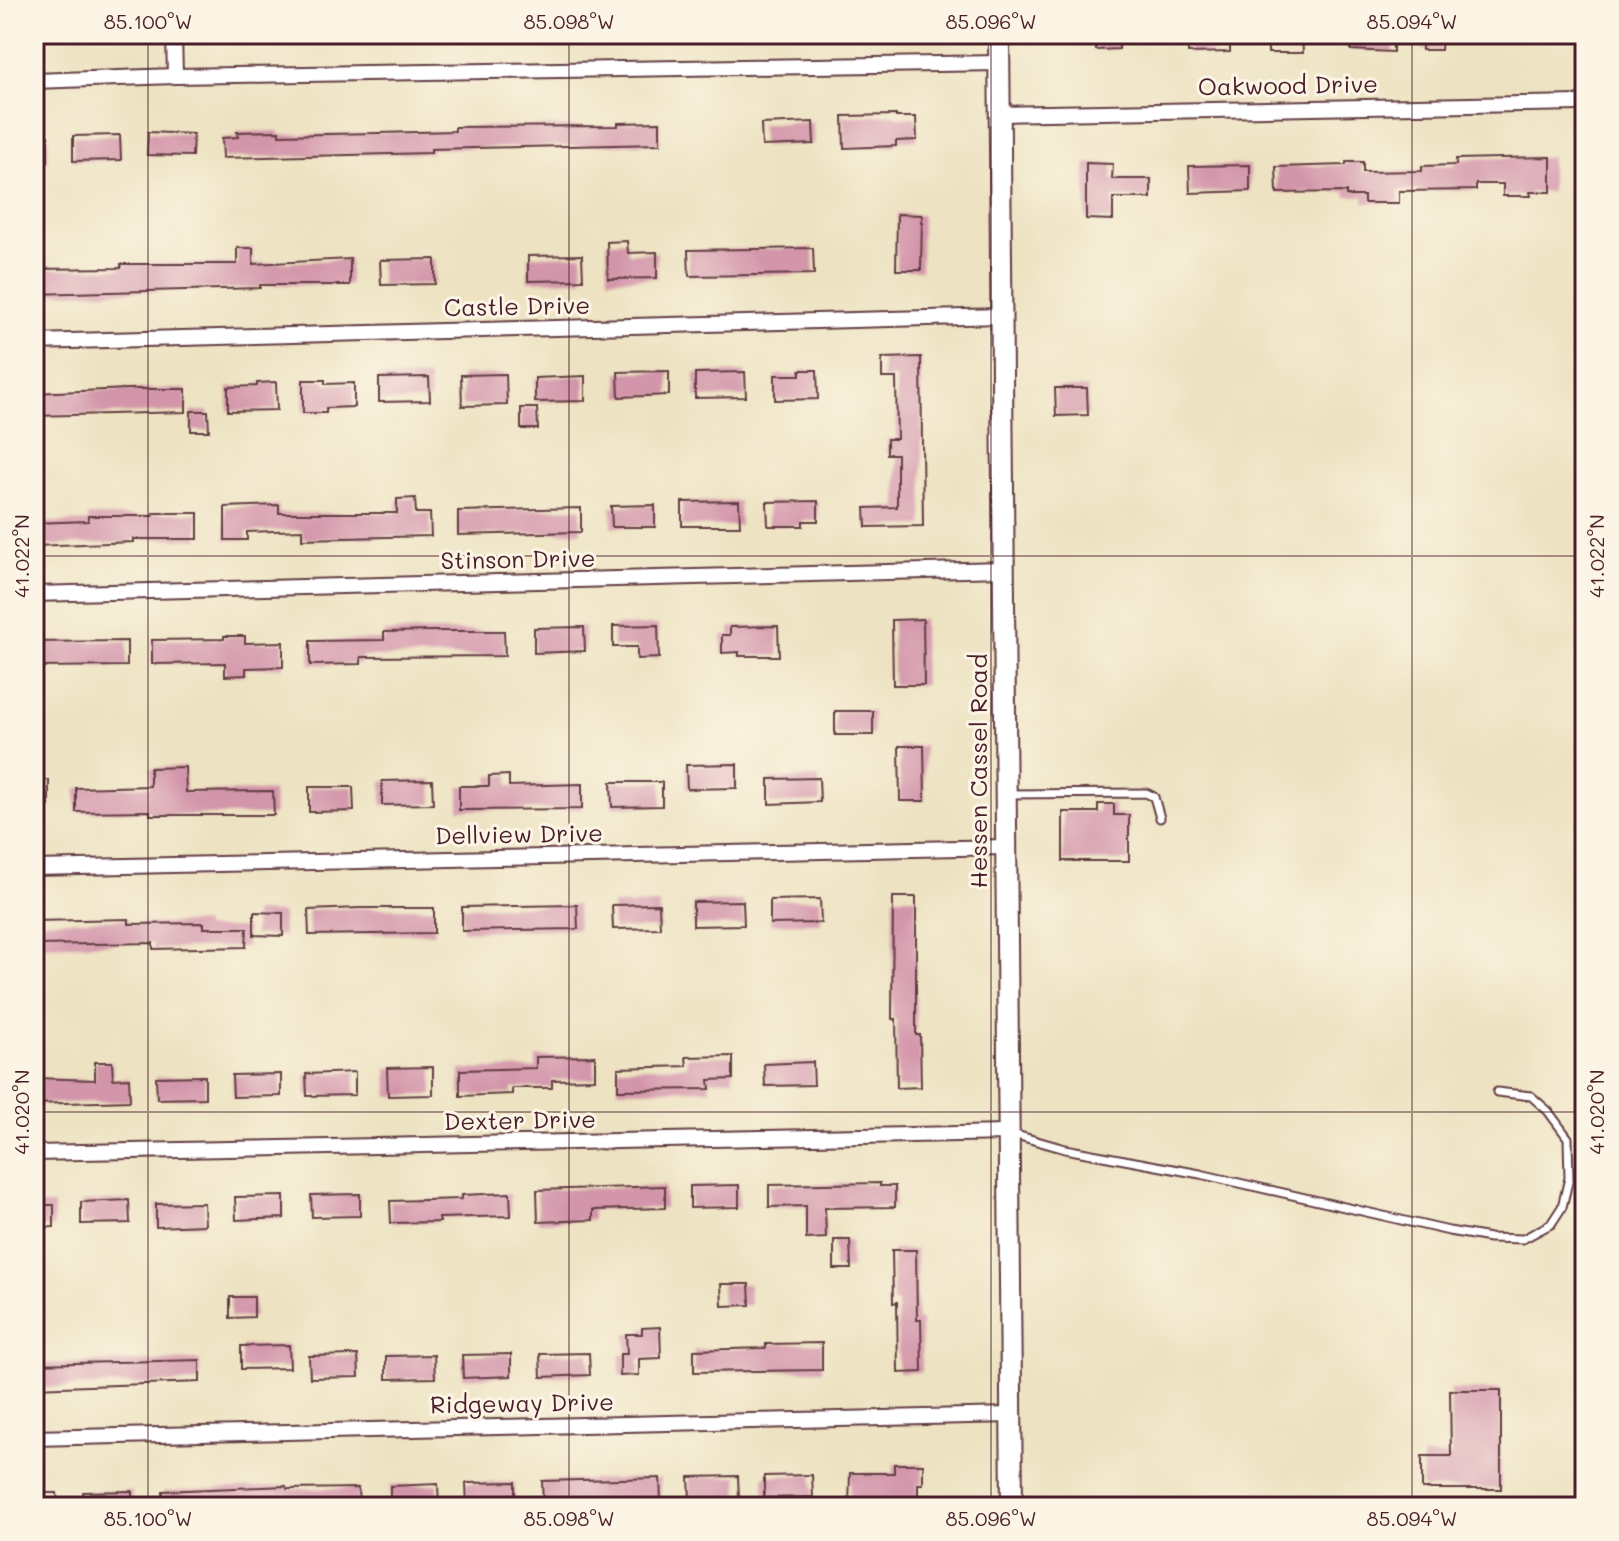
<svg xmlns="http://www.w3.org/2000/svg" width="1619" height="1541" font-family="Mali,sans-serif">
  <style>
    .building { fill: #d395aa }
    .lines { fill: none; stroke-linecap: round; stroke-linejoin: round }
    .service-casing { stroke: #623c42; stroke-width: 11 }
    .minor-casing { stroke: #623c42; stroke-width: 18 }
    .secondary-casing { stroke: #623c42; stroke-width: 24 }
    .service { stroke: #fff; stroke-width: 7 }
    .minor { stroke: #fff; stroke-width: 14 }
    .secondary { stroke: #fff; stroke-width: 20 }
    .ticks { fill: none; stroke: #4a1f2b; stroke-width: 2; stroke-opacity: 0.45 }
    .labels { text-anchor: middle; stroke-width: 6; stroke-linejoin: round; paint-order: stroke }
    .street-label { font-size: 24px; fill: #4a1f2b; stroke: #fcf5e5 }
    .neatline { fill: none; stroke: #4a1f2b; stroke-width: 3 }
    .ticks-label { font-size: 20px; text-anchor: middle; fill: #4a1f2b }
  </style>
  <rect width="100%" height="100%" fill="#fcf5e5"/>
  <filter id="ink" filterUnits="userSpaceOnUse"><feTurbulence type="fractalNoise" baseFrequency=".0125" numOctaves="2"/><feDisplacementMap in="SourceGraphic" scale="16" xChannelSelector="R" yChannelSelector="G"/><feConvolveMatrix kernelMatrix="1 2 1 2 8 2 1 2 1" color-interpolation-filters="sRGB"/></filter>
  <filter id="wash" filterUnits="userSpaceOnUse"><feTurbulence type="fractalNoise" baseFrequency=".006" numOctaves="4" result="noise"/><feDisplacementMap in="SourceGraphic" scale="32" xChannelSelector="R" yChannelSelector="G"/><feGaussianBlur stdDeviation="1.8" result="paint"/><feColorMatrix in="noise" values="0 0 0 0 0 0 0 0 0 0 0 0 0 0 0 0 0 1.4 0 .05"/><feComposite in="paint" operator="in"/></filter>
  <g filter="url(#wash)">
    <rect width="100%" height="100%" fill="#ede2c1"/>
    <g id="blocks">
      <g class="building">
        <polygon points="1096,34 1119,34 1119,49 1096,50"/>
        <polygon points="1188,34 1230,34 1230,52 1188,53"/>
        <polygon points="1268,34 1302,34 1303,53 1268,53"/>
        <polygon points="1350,34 1393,34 1393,52 1351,50"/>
        <polygon points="1422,34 1442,34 1441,50 1422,50"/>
        <polygon points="896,115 896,117 916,117 917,140 896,141 896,146 844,148 843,116"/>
        <polygon points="660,122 660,144 431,149 431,153 223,158 222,138 238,137 237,132 279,131 279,135 379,133 455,131 455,127 618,126 618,123"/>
        <polygon points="813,122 814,144 762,146 761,124"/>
        <polygon points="148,132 193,134 192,156 147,155"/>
        <polygon points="120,135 121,160 73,161 73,136"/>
        <rect x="34" y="136" width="14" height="26"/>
        <polygon points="1551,157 1551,192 1530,192 1531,196 1503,196 1503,184 1476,184 1476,190 1399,191 1399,203 1364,203 1364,196 1346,196 1346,192 1277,193 1276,167 1346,165 1346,162 1363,162 1363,172 1422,171 1422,166 1456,165 1456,159"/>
        <polygon points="1086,163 1113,164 1112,179 1151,179 1151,198 1113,198 1113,220 1086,219"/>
        <polygon points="1250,165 1250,191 1190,193 1189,166"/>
        <polygon points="897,214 922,215 921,270 896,270"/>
        <polygon points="627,241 628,253 657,252 657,278 608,279 607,242"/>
        <polygon points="237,248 253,248 253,264 350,259 350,285 260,285 260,288 34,294 34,269 121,268 121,264 237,264"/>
        <polygon points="813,248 814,274 689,276 688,250"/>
        <polygon points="582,255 583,280 528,281 528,256"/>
        <polygon points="435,259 435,284 381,285 380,260"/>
        <polygon points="921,357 923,526 866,527 865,508 897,507 897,454 887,454 887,439 897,439 896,378 882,378 882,358"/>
        <polygon points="800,370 817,370 818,399 775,400 775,375 800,375"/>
        <polygon points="669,371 669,395 619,397 618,372"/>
        <polygon points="745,372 746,397 695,398 695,373"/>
        <polygon points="506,374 507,405 462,406 461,375"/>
        <polygon points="585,376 585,401 535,402 535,378"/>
        <polygon points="429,377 430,401 379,402 379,378"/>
        <polygon points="303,380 325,380 325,384 354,383 354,407 326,408 326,413 303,413"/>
        <polygon points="276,382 277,410 228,411 228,387 257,386 257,383"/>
        <polygon points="1055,388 1087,388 1088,415 1056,416"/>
        <polygon points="128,389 186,389 186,412 34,416 34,393"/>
        <polygon points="521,408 537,408 538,429 521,429"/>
        <polygon points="191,411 208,411 209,431 191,431"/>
        <polygon points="415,498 416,513 430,513 431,536 302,539 302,530 247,532 247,540 225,540 225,507 279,505 279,513 397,513 397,499"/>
        <polygon points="739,501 740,526 682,526 682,502"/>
        <polygon points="818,501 818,521 803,521 803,526 768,526 767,502"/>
        <polygon points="655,505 655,527 612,527 611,506"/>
        <polygon points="581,508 581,532 458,535 458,511"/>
        <polygon points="153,513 198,513 198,539 133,539 133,542 34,546 34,523 88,521 88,516 153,516"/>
        <polygon points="923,619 924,685 893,685 892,620"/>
        <polygon points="658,625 659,658 637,659 637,647 613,647 613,626"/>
        <polygon points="778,626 779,656 739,656 739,652 722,653 722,635 730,635 730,627"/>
        <polygon points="584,627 585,651 534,653 534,628"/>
        <polygon points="435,631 504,631 505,656 361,657 361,664 310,665 310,641 384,640 384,632"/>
        <polygon points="224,636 245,636 245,643 283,642 283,667 246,668 246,675 225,676 225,663 152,664 152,640 224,639"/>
        <polygon points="127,641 127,666 34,667 34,642"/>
        <rect x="835" y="711" width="38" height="24"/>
        <polygon points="899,746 924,746 925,801 900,801"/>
        <polygon points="737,764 737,788 687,789 686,765"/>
        <polygon points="185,767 186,792 273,791 274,815 150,815 150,811 76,812 76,788 150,786 150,768"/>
        <polygon points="509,775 509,786 582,784 582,809 459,810 459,786 489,786 489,776"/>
        <polygon points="819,778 820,802 769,804 769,779"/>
        <rect x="34" y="780" width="15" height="26"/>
        <polygon points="432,780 433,804 382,805 382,781"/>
        <polygon points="611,782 662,782 662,806 612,807"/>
        <polygon points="309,787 353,787 354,811 309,812"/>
        <polygon points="1098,804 1114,804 1114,815 1129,815 1129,861 1063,861 1063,812 1098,812"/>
        <polygon points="893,897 916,897 916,1035 920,1035 921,1087 897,1088 896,1019 892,1019"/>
        <polygon points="820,899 821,923 770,924 770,900"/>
        <polygon points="743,901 744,925 693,926 693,902"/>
        <polygon points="659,904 660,928 613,929 612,905"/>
        <polygon points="577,905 578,929 462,931 462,907"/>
        <polygon points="360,908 434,908 434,933 309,935 308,910"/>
        <polygon points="254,912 283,913 283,936 254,935"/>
        <polygon points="129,919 129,924 204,923 204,928 247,928 246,947 153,949 153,943 34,945 34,921"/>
        <polygon points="595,1056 595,1079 552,1080 552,1088 512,1088 512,1094 460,1096 460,1070 536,1068 536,1057"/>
        <polygon points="733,1056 733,1079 709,1080 710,1089 618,1090 618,1068 687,1066 686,1057"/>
        <polygon points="95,1062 112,1062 113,1079 129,1078 130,1101 34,1104 34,1078 95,1080"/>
        <polygon points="813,1062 814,1085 765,1086 764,1064"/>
        <polygon points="433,1067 433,1095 388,1096 387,1068"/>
        <polygon points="355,1072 355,1095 307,1096 306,1074"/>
        <polygon points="281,1074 281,1096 233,1097 232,1075"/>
        <polygon points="205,1076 205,1098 157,1099 156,1077"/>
        <polygon points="880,1183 880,1186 895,1186 895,1207 825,1208 826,1238 806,1239 806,1206 769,1207 769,1185"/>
        <polygon points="739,1185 739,1207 690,1208 690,1186"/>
        <polygon points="665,1186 665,1208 593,1210 593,1220 538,1222 537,1190"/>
        <polygon points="510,1193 511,1216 439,1218 440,1222 391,1223 390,1201 462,1199 462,1195"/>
        <polygon points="360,1194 360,1216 312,1217 311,1195"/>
        <polygon points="284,1196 284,1218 236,1220 235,1197"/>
        <polygon points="129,1200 130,1223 81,1224 81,1202"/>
        <polygon points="204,1203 205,1225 156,1227 156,1204"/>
        <polygon points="34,1205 54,1205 54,1227 34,1228"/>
        <polygon points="834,1240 850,1240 851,1269 834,1269"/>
        <polygon points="892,1250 916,1250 917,1320 921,1320 922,1372 898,1373 897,1302 893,1303"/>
        <polygon points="721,1284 749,1284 750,1305 722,1306"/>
        <polygon points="230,1297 254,1297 254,1317 230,1318"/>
        <polygon points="660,1327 661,1358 639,1359 639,1375 620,1376 620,1354 627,1354 626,1334 642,1334 642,1328"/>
        <polygon points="822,1343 822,1370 694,1372 694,1350 766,1348 766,1344"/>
        <polygon points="289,1345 290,1368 241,1369 241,1346"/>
        <polygon points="589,1353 590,1375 541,1377 540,1354"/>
        <polygon points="511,1354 511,1376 463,1378 462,1355"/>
        <polygon points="358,1355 359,1377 310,1378 309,1356"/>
        <polygon points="434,1355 435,1378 386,1379 386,1356"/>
        <polygon points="200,1360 200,1382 34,1388 34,1364"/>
        <polygon points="1450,1390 1501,1390 1501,1489 1422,1489 1422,1456 1451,1456"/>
        <polygon points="894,1464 923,1464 923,1484 918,1484 918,1507 849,1507 850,1473 894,1473"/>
        <polygon points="812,1475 813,1497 764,1498 764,1476"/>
        <polygon points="738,1476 739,1498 690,1500 689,1477"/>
        <polygon points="660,1478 661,1500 543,1503 542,1481"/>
        <polygon points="515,1482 515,1505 467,1506 466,1483"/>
        <polygon points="438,1484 439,1507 390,1507 390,1486"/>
        <polygon points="286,1486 287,1489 358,1488 359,1507 163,1507 163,1491"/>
        <polygon points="132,1491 132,1507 84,1507 83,1492"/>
        <polygon points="34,1493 57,1493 58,1507 34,1507"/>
      </g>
    </g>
  </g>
  <g filter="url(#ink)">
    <use href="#blocks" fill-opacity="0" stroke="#623c42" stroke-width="2"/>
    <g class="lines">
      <defs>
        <g id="service">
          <polyline points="1008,794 1146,793 1154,797 1160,818"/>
          <polyline points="1009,1133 1065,1149 1200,1174 1449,1231 1490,1238 1523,1239 1551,1224 1562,1207 1569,1178 1568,1138 1548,1111 1531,1096 1497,1092"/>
        </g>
        <g id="minor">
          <polyline points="174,34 175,76"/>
          <polyline points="34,81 175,76 999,63"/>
          <polyline points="999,114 1579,103"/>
          <polyline points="34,342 1001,316"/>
          <polyline points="34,594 1003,569"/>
          <polyline points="34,868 1006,847"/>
          <polyline points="34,1153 1007,1133"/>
          <polyline points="34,1438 1012,1415"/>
        </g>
        <polyline id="secondary" points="999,34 1012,1507"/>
      </defs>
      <use href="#service" class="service-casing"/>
      <use href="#minor" class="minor-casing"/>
      <use href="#secondary" class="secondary-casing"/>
      <use href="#service" class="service"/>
      <use href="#minor" class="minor"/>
      <use href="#secondary" class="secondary"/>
    </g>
  </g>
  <path class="ticks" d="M148,34v1473M569,34v1473M991,34v1473M1412,34v1473M34,556h1551M34,1112h1551"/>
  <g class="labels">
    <g class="street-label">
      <text transform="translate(1288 86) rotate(-1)" y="8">Oakwood Drive</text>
      <text transform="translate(517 307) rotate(-1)" y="8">Castle Drive</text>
      <text transform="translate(518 560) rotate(-1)" y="8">Stinson Drive</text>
      <text transform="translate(979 771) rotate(-90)" y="8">Hessen Cassel Road</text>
      <text transform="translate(519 835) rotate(-1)" y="8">Dellview Drive</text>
      <text transform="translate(520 1121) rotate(-1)" y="8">Dexter Drive</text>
      <text transform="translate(522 1404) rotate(-1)" y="8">Ridgeway Drive</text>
    </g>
  </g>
  <rect width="1619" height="1541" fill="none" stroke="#fcf5e5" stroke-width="88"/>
  <rect x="44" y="44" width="1531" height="1453" class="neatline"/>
  <g class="ticks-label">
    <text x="148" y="29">85.100°W</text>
    <text x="569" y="29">85.098°W</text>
    <text x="991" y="29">85.096°W</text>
    <text x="1412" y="29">85.094°W</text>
    <text transform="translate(22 556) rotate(-90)" y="7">41.022°N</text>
    <text transform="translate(1597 556) rotate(-90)" y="7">41.022°N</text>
    <text transform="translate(22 1112) rotate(-90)" y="7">41.020°N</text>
    <text transform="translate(1597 1112) rotate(-90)" y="7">41.020°N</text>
    <text x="148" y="1526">85.100°W</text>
    <text x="569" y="1526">85.098°W</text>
    <text x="991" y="1526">85.096°W</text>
    <text x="1412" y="1526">85.094°W</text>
  </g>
</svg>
